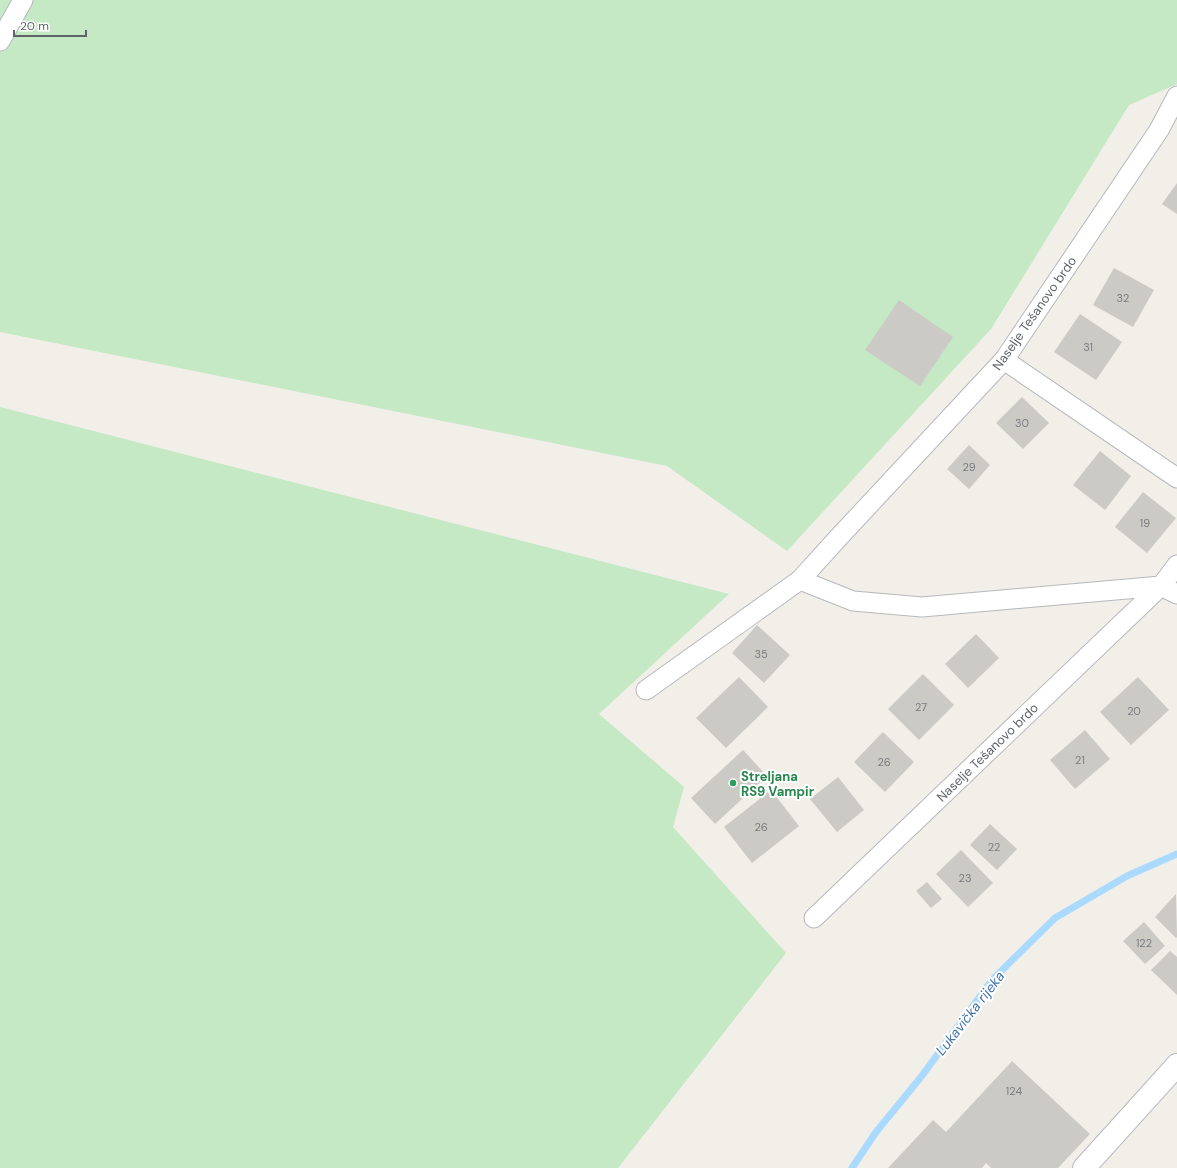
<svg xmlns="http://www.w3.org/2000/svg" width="1177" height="1168" font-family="'DM Sans',sans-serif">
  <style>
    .green { fill: #c5e8c5 }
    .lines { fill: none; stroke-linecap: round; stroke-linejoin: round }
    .stream { stroke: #aadaff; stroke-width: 7 }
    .building { fill: #cccac5 }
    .street-casing { stroke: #b5b8bc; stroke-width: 21 }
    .secondary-casing { stroke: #b6babf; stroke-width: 24 }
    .street { stroke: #fff; stroke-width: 19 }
    .secondary { stroke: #fff; stroke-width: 22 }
    .leisure-dot { fill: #2e9e5b; stroke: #fff; stroke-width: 1.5 }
    .labels { text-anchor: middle; stroke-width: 4; stroke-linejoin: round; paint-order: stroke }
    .number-label { font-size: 11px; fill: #7a7d7f }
    .street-label { font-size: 13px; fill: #5f6368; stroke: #fff }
    .leisure-label { font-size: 13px; font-weight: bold; fill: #27864d; stroke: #fff; text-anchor: start }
    .water-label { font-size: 14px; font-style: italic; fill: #4174aa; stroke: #fff }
  </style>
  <rect width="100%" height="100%" fill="#f1efe8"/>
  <g class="green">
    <polygon points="0,0 1177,0 1177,84 1129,105 991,329 787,551 667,466 0,332"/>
    <polygon points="0,407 729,594 599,714 684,787 673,827 786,953 618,1168 0,1168"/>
  </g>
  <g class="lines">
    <polyline class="stream" points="852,1168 876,1132 921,1077 992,980 1055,918 1127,876 1177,854"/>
  </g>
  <g class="building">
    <polygon points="1177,183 1177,214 1162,204"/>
    <polygon points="1114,268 1154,290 1133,327 1093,305"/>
    <polygon points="899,300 953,337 920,386 865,350"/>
    <polygon points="1080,314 1122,342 1096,380 1054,352"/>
    <polygon points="1022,397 1049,423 1023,449 996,423"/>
    <polygon points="969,445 990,465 969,489 947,469"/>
    <polygon points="1100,451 1131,476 1105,510 1073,485"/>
    <polygon points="1143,492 1176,518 1147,553 1115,527"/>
    <polygon points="757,625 790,655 764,683 732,653"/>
    <polygon points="976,634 999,658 968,688 945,664"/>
    <polygon points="923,674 954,705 919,740 888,709"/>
    <polygon points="739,677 768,707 726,748 696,718"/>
    <polygon points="1138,677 1169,710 1131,745 1100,712"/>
    <polygon points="1085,730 1110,759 1075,789 1050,760"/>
    <polygon points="883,732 914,762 885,792 854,762"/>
    <polygon points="743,750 767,776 715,824 691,798"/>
    <polygon points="838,777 864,810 837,832 810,799"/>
    <polygon points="771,790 799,826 752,863 724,827"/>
    <polygon points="990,824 1017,849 997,870 970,845"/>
    <polygon points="961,850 993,883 968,907 936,874"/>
    <polygon points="927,882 942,899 931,908 916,891"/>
    <polygon points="1176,894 1177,937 1176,938 1155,917"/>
    <polygon points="1144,922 1165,946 1145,964 1123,941"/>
    <polygon points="1170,951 1177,957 1177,995 1151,970"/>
    <polygon points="1012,1061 1090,1134 1058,1168 991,1168 986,1163 982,1168 888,1168 933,1120 946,1132"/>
  </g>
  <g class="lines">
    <defs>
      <g id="street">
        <polyline points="0,41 23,0"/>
        <polyline points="1177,96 1159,130 1004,360 839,537 800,580 853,601 922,607 1161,586 1177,565"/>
        <polyline points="1004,360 1177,478"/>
        <polyline points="646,690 800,580"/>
        <polyline points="814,918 1161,586 1177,594"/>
      </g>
      <polyline id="secondary" points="1084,1168 1177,1065"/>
    </defs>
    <use href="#street" class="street-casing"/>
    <use href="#secondary" class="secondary-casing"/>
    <use href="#street" class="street"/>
    <use href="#secondary" class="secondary"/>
  </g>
  <circle class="leisure-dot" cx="733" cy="783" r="4"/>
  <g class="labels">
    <g class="number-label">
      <text x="1123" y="302">32</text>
      <text x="1088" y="351">31</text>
      <text x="1022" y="427">30</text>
      <text x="969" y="471">29</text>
      <text x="1145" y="527">19</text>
      <text x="761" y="658">35</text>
      <text x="921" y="711">27</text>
      <text x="1134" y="715">20</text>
      <text x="1080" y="764">21</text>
      <text x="884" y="766">26</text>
      <text x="761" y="831">26</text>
      <text x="994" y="851">22</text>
      <text x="965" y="882">23</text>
      <text x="1144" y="947">122</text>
      <text x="1014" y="1095">124</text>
    </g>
    <g class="street-label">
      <text transform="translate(1034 313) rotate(-55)" y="5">Naselje Tešanovo brdo</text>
      <text transform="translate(987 752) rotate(-44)" y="5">Naselje Tešanovo brdo</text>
    </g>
    <g class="leisure-label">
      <text x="741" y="781">Streljana<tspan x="741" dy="15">RS9 Vampir</tspan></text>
    </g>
    <g class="water-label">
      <text transform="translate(970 1013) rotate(-52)" y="5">Lukavička rijeka</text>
    </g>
  </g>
  <path d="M14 30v6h72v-6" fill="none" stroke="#5f6368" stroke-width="2"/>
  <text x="20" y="30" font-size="12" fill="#5f6368" stroke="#ffffff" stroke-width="3" paint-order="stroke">20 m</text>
</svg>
